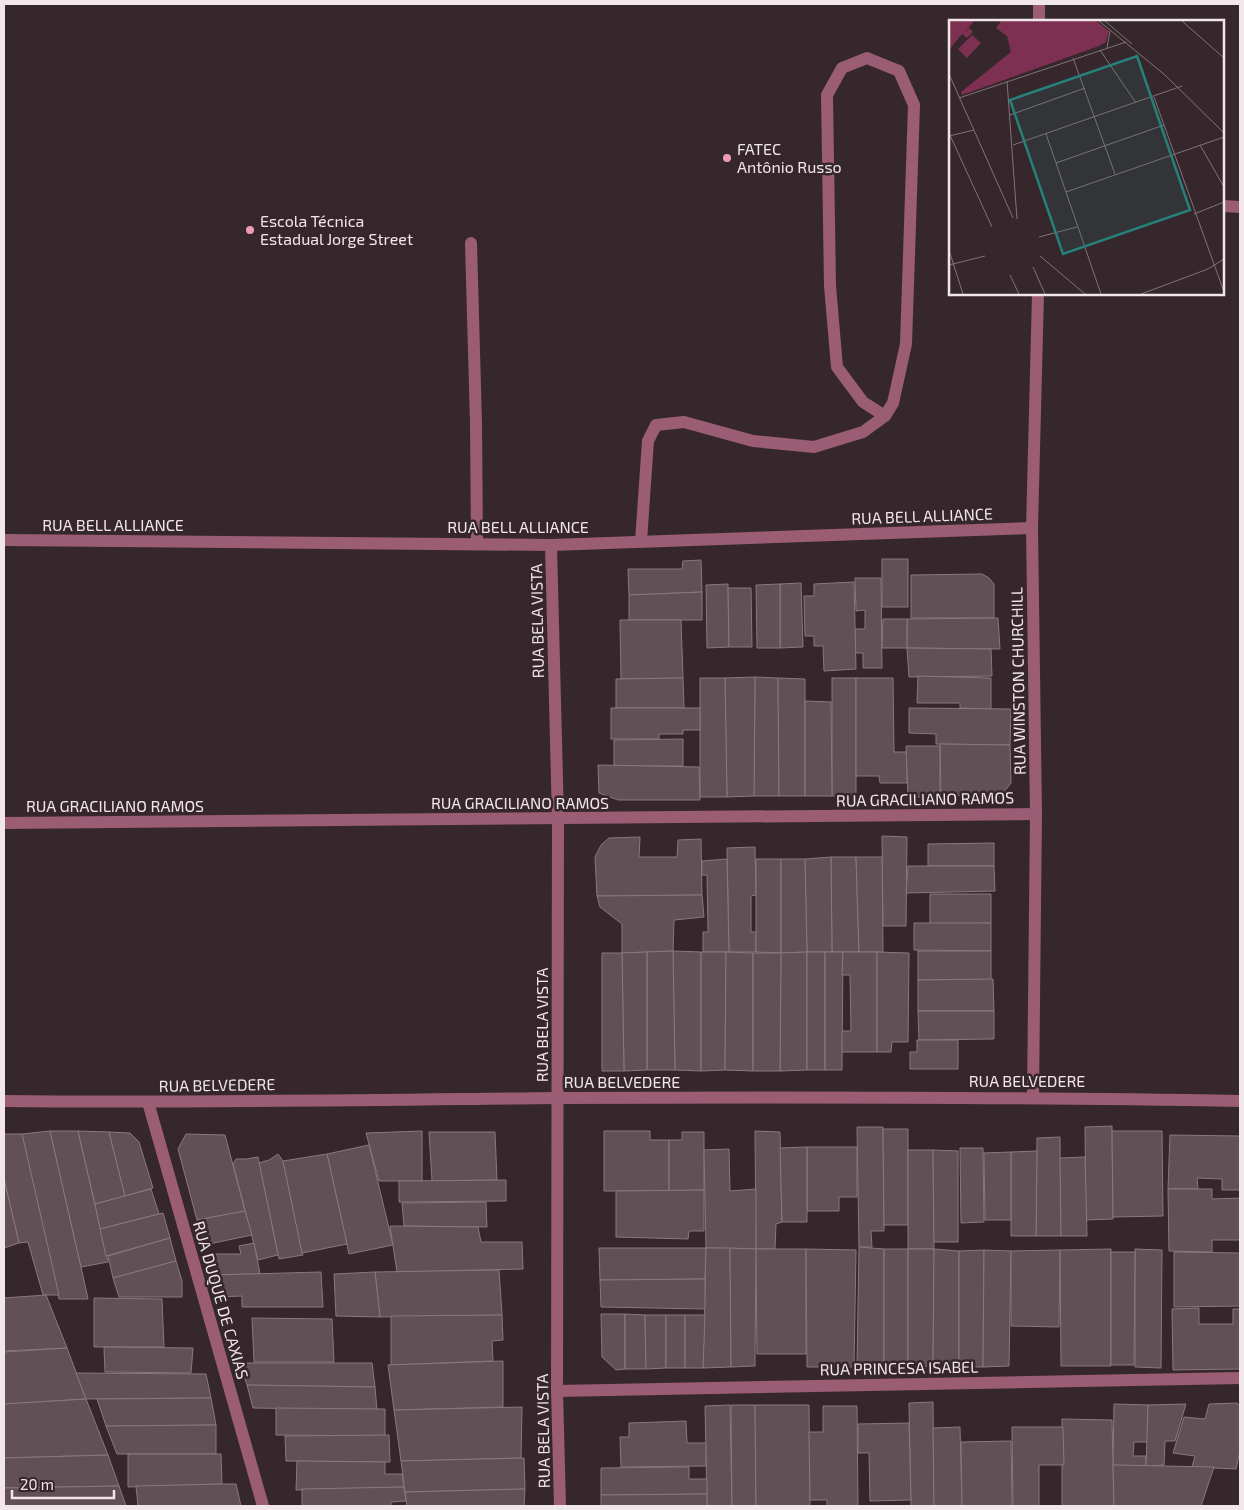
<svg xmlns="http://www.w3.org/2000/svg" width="1244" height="1510" font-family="'Exo 2',sans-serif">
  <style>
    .building { fill: #615056; stroke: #8b787e }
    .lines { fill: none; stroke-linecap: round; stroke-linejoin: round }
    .minor { stroke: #9a5d73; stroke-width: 12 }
    .poi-dot { fill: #ef9ab9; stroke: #36272c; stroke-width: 2 }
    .labels { text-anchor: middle; stroke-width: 5; stroke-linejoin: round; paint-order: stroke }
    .poi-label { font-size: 16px; fill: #f1e6ea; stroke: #36272c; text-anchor: start }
    .street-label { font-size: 16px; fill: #f1e6ea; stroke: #36272c }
    .inset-road { fill: none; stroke: #817378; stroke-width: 1 }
    .view { fill: #26817a; fill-opacity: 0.15; stroke: #26817a; stroke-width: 2.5 }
    .inset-edge { fill: none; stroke: #f1e6ea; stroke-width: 2.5 }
  </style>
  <rect width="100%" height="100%" fill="#36272c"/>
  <g class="building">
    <rect x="882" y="559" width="26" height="48"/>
    <polygon points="701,560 702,592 629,595 628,569 682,569 683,561"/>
    <polygon points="982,574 989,578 994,584 994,618 911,618 911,575"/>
    <polygon points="855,578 881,578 882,668 863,668 863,653 855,653 855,629 865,629 865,610 856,611"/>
    <polygon points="854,582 856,669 824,671 823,646 814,646 814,636 805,636 804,596 814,596 814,584"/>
    <polygon points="801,583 803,647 780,648 780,584"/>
    <polygon points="728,584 729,647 707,648 706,585"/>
    <polygon points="780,584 780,648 757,648 756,585"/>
    <polygon points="728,588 751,588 752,647 729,647"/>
    <polygon points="702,592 702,620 629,620 629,595"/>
    <polygon points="998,618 1000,649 907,648 907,619"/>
    <polygon points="883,619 907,619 907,648 882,648"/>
    <polygon points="620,620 681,620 683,678 621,679"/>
    <polygon points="907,648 991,649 992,676 909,677"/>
    <polygon points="918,676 991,678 991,709 960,708 960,703 917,703"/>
    <polygon points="755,677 778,678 779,796 754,796"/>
    <polygon points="755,677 754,796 727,797 725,678"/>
    <polygon points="683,678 684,708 616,708 616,679"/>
    <polygon points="700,678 725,678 727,797 700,797"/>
    <polygon points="778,678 805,679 805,796 779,796"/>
    <rect x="832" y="678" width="24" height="118"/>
    <polygon points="856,678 893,678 894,752 907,752 907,783 880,783 879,776 856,776"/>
    <polygon points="805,701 831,702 832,796 805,796"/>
    <polygon points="611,708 700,708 700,730 683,730 683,734 659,734 659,739 611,739"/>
    <polygon points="909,708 1011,709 1010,745 936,744 936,734 909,733"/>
    <polygon points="683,739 683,766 614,766 614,740"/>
    <polygon points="940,744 1010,745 1011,783 1000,797 941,795"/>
    <polygon points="906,746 940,746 940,797 908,797"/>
    <polygon points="598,765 699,767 700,800 618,800 599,793"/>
    <polygon points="882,836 907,837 906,926 883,926"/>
    <polygon points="640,837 639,857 677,857 678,840 701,839 702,895 597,896 595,857 601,845 609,838"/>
    <polygon points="994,843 994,866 928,866 928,844"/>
    <polygon points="755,847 756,895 751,896 751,932 756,932 756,952 729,952 727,848"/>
    <polygon points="831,857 856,857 859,952 832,952"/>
    <polygon points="831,857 832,952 807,952 805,859"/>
    <polygon points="856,857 882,857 883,952 859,952"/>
    <polygon points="727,859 729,952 703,952 703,932 708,932 707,875 702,875 702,861"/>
    <polygon points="756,859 781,859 781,953 756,952"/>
    <polygon points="781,859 805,859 807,952 781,953"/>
    <polygon points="908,866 994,866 995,891 906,893"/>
    <polygon points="930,894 991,894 991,923 930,924"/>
    <polygon points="702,895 704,917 674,920 673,951 622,953 622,924 600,907 597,896"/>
    <polygon points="914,923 991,923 991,951 914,950"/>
    <polygon points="673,951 701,952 701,1071 675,1070"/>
    <polygon points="673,951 675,1070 647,1070 647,952"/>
    <rect x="918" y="951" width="73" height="29"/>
    <polygon points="647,952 647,1070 624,1071 622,953"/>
    <polygon points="701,952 726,952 725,1070 701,1071"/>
    <polygon points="726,952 753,953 753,1071 725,1070"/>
    <polygon points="807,952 807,1070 780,1071 781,953"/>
    <rect x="807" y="952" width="18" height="118"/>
    <polygon points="825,952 843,952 842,1070 825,1070"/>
    <polygon points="843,952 877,952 877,1052 842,1052 842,1031 851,1031 850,975 842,975"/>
    <polygon points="877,952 909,953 908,1042 892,1042 891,1052 877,1052"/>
    <polygon points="602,953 622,953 624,1071 602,1071"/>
    <polygon points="753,953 781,953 780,1071 753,1071"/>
    <polygon points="993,979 994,1011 918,1011 918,980"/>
    <polygon points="918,1011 994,1011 994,1039 919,1040"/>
    <polygon points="917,1040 958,1040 958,1069 910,1069 910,1052 917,1052"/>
    <polygon points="1112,1126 1113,1219 1086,1220 1085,1127"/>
    <polygon points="857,1127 883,1127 883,1129 884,1231 871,1231 872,1247 859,1247"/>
    <polygon points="883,1129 908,1129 908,1225 884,1225"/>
    <polygon points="50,1131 81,1267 88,1299 59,1299 22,1134"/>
    <polygon points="50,1131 78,1131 108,1262 81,1267"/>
    <polygon points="78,1131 109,1132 125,1196 95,1204"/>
    <polygon points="422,1131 422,1181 379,1181 366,1133"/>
    <polygon points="604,1131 650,1131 650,1140 669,1140 669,1191 604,1191"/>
    <polygon points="755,1131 780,1132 782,1222 776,1224 775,1249 756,1249"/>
    <polygon points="1112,1131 1162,1131 1163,1216 1113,1217"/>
    <polygon points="109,1132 130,1133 139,1142 153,1188 125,1196"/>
    <polygon points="429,1132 495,1132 497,1180 432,1181"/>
    <polygon points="682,1132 704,1132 704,1190 669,1191 669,1140 682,1140"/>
    <polygon points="4,1134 22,1134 59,1295 43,1295 28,1242 19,1243 4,1179"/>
    <polygon points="186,1134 225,1135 245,1211 197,1220 178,1149"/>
    <polygon points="1170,1135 1240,1136 1240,1190 1222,1190 1222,1179 1197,1178 1198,1189 1168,1189"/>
    <polygon points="1060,1137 1061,1236 1036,1236 1037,1138"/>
    <polygon points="369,1145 393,1245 349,1254 327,1154"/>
    <polygon points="807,1147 857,1147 857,1197 839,1197 839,1211 807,1211"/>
    <polygon points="807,1147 807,1222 782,1222 780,1148"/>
    <polygon points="960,1148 983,1148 984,1222 961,1223"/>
    <polygon points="729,1149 730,1191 756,1189 756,1249 706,1248 704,1150"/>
    <polygon points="908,1150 933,1150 934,1249 908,1249"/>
    <polygon points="933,1150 958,1151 958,1242 934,1242"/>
    <polygon points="1037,1151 1036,1236 1011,1236 1011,1152"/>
    <polygon points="1011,1152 1011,1220 985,1220 984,1153"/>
    <polygon points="278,1154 283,1161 303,1255 279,1259 259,1163 269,1160"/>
    <polygon points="327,1154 347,1244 302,1253 283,1161"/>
    <polygon points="258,1157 278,1255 258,1260 233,1164 236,1159 246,1159"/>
    <polygon points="1085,1157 1087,1236 1061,1236 1060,1158"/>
    <polygon points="4,1179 19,1243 4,1248"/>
    <polygon points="506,1180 506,1201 399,1202 399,1181"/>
    <polygon points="151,1189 159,1214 100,1229 95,1204"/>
    <polygon points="1168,1189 1212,1189 1212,1199 1240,1198 1240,1240 1212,1240 1212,1252 1169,1251"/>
    <polygon points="704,1190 704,1231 689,1231 688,1239 616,1237 616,1191"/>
    <polygon points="486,1202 487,1227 404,1226 402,1203"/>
    <polygon points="245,1211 252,1235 204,1245 197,1220"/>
    <polygon points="163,1213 170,1238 106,1256 100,1229"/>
    <polygon points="390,1226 478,1227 481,1242 522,1242 523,1269 397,1272"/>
    <polygon points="170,1238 176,1261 113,1278 108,1256"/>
    <polygon points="254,1243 260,1274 210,1275 205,1254 241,1254 239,1246"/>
    <polygon points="859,1247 884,1249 884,1366 857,1366"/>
    <polygon points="599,1248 706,1248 705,1279 600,1280"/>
    <polygon points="706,1248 730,1248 731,1367 703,1368"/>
    <polygon points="730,1248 756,1249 755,1366 731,1367"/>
    <polygon points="756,1249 806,1249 806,1354 757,1354"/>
    <polygon points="806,1249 856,1250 854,1367 807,1367"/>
    <polygon points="884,1249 908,1249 908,1367 884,1366"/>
    <polygon points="908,1249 934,1249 933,1366 908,1367"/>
    <polygon points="934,1249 959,1251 959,1367 933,1366"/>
    <polygon points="1111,1249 1111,1366 1061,1366 1060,1250"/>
    <polygon points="1135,1249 1162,1250 1161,1368 1135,1367"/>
    <polygon points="984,1250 983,1367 959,1367 959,1251"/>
    <polygon points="984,1250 1011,1251 1009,1366 983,1367"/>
    <polygon points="1060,1250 1059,1327 1011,1326 1011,1251"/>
    <polygon points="1111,1252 1135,1252 1134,1365 1111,1365"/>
    <polygon points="1174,1252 1240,1253 1240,1306 1174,1307"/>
    <polygon points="176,1261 182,1281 182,1297 119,1297 113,1278"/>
    <polygon points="499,1270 502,1315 380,1317 375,1272"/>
    <polygon points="321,1272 323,1307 242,1307 242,1296 218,1297 214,1275"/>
    <polygon points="375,1272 380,1317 336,1316 334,1274"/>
    <polygon points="705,1279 705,1309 601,1307 600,1280"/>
    <polygon points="46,1295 67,1348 4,1351 4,1298"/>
    <polygon points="94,1298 162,1299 164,1347 94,1347"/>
    <polygon points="1199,1308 1199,1324 1233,1324 1233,1309 1240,1309 1240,1369 1173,1370 1172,1309"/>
    <polygon points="601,1314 625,1314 625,1369 616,1370 602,1357"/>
    <polygon points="625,1314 645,1315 646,1369 625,1369"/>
    <polygon points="502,1315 503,1340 492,1341 493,1361 391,1365 391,1316"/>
    <polygon points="645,1315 666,1315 666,1368 646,1369"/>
    <rect x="666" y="1315" width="19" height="53"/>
    <polygon points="685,1315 705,1315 703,1368 685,1368"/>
    <polygon points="252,1318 332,1319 334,1362 254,1362"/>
    <polygon points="104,1347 193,1348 191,1373 105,1372"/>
    <polygon points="67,1348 86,1399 4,1404 4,1352"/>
    <polygon points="503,1361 503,1407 394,1410 388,1365"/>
    <polygon points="240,1363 372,1363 375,1387 247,1385"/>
    <polygon points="76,1373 206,1374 211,1398 86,1399"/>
    <polygon points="247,1385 375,1387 377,1410 253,1408"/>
    <polygon points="211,1398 216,1425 106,1426 97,1399"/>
    <polygon points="86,1399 108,1455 4,1458 4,1404"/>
    <polygon points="933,1402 934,1506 911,1506 909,1403"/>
    <polygon points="1237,1403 1240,1407 1240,1451 1236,1469 1192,1467 1195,1456 1173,1453 1184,1417 1205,1419 1209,1404"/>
    <polygon points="1114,1404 1148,1405 1148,1442 1134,1442 1133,1456 1146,1456 1146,1466 1113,1465"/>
    <polygon points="1186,1404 1175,1441 1165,1441 1164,1465 1146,1466 1148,1405"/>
    <polygon points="730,1405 732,1506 707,1506 705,1406"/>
    <polygon points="731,1405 755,1405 756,1506 732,1506"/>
    <polygon points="755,1405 809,1405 810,1506 756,1506"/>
    <polygon points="823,1406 857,1406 858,1506 827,1506 827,1500 810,1500 809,1432 823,1432"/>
    <polygon points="522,1407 521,1458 401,1461 394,1410"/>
    <polygon points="276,1408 385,1409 385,1436 276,1435"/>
    <polygon points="1062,1419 1112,1420 1114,1506 1062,1506"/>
    <polygon points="686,1421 687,1443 706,1443 706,1466 621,1467 620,1437 629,1437 629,1423"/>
    <polygon points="909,1423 911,1500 870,1501 869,1453 858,1453 858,1424"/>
    <polygon points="216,1425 216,1454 117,1454 106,1426"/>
    <polygon points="960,1427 962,1506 934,1506 933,1428"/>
    <polygon points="1012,1427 1063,1427 1064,1465 1039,1465 1039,1506 1013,1506"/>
    <polygon points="389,1435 390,1462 286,1461 285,1436"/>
    <polygon points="1011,1441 1012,1506 962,1506 961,1442"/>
    <polygon points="128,1454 221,1454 222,1484 128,1487"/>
    <polygon points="108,1455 119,1486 4,1488 4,1458"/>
    <polygon points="524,1458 525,1489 405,1492 401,1461"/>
    <polygon points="297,1461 385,1462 385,1474 402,1474 404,1487 296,1490"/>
    <polygon points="1113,1465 1214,1467 1201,1506 1114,1506"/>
    <polygon points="689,1467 689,1479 707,1479 707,1494 601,1495 601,1468"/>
    <polygon points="222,1484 236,1484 241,1506 138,1506 136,1486"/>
    <polygon points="119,1486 126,1506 4,1506 4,1488"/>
    <polygon points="404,1487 406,1501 391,1502 391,1506 302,1506 302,1489"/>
    <polygon points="525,1489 524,1506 407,1506 405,1492"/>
    <polygon points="707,1494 707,1506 601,1506 601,1495"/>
  </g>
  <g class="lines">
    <g class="minor">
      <polyline points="1039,4 1039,21"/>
      <polyline points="1223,206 1240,207"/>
      <polyline points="471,243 476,423 477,544"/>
      <polyline points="4,540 551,545 1032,528"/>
      <polyline points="641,541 648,441 656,425 684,422 753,441 814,447 863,432 885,416 893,403 906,344 914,105 899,71 867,58 842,68 827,95 830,286 837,367 863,402 885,416"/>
      <polyline points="551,545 558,819 557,1391 560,1506"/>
      <polyline points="4,823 1036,814"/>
      <polyline points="1033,1097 1036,814 1032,528 1038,294"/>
      <path d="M4,1101c184,2 368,-1 553,-3 228,-1 455,-1 683,3"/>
      <polyline points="148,1102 263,1506"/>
      <polyline points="557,1391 1240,1378"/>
    </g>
  </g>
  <g class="poi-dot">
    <circle cx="727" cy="158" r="5"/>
    <circle cx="250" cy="230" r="5"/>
  </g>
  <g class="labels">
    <g class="poi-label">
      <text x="737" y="155">FATEC<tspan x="737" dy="18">Antônio Russo</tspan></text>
      <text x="260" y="227">Escola Técnica<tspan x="260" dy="18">Estadual Jorge Street</tspan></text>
    </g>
    <g class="street-label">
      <text transform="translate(922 516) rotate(-2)" y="6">RUA BELL ALLIANCE</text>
      <text x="113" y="531">RUA BELL ALLIANCE</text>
      <text x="518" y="533">RUA BELL ALLIANCE</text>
      <text transform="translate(537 621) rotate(-91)" y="6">RUA BELA VISTA</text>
      <text transform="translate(1018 681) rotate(-91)" y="6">RUA WINSTON CHURCHILL</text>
      <text transform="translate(925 799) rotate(-1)" y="6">RUA GRACILIANO RAMOS</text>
      <text x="520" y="809">RUA GRACILIANO RAMOS</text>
      <text x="115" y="812">RUA GRACILIANO RAMOS</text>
      <text transform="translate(542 1025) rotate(-90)" y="6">RUA BELA VISTA</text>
      <text x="1027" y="1087">RUA BELVEDERE</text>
      <text x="622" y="1088">RUA BELVEDERE</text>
      <text transform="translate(217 1085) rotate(-1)" y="6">RUA BELVEDERE</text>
      <text transform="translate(221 1300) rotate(74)" y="6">RUA DUQUE DE CAXIAS</text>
      <text transform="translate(899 1368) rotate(-1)" y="6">RUA PRINCESA ISABEL</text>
      <text transform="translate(543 1431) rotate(-91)" y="6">RUA BELA VISTA</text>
    </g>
  </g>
  <g transform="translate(949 20)">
    <rect width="275" height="275" fill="#36272c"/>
    <path d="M0,1h25l-10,12 5,-5 4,4 -6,6 -5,-4 -13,16zM52,1h95l13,10 -3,11 -7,4 -137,49 -1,-3 50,-40 -4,-16 -11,-8zM23,15l9,8 -14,15 -9,-9z" fill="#7d3051"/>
    <path class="inset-road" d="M150,1l66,54 59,58M156,1l27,23M233,1l42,37M158,28l3,-17M151,30l36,53M124,38l42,116M0,54l64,144M58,61l10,138M205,77l70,195M10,78l167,-56M61,95l75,-27M0,113l43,94M97,114l55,160M0,116l25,-6M64,125l169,-59M251,125l24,42M107,143l108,-38M117,172l158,-55M245,194l30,-12M90,217l38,-10M0,230l14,44M91,236l45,38M0,245l36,-9M84,247l12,27M61,255l9,19M192,274l67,-25 16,-10"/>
    <path class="view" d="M188,36l53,154 -127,44 -53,-154z"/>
    <rect width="275" height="275" class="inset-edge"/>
  </g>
  <rect width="1244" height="1510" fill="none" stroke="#f1e6ea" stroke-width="10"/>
  <path d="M12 1490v8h102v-8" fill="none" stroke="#f1e6ea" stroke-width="2.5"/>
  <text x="20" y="1490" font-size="15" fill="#f1e6ea" stroke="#36272c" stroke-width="4" paint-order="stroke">20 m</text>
</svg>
